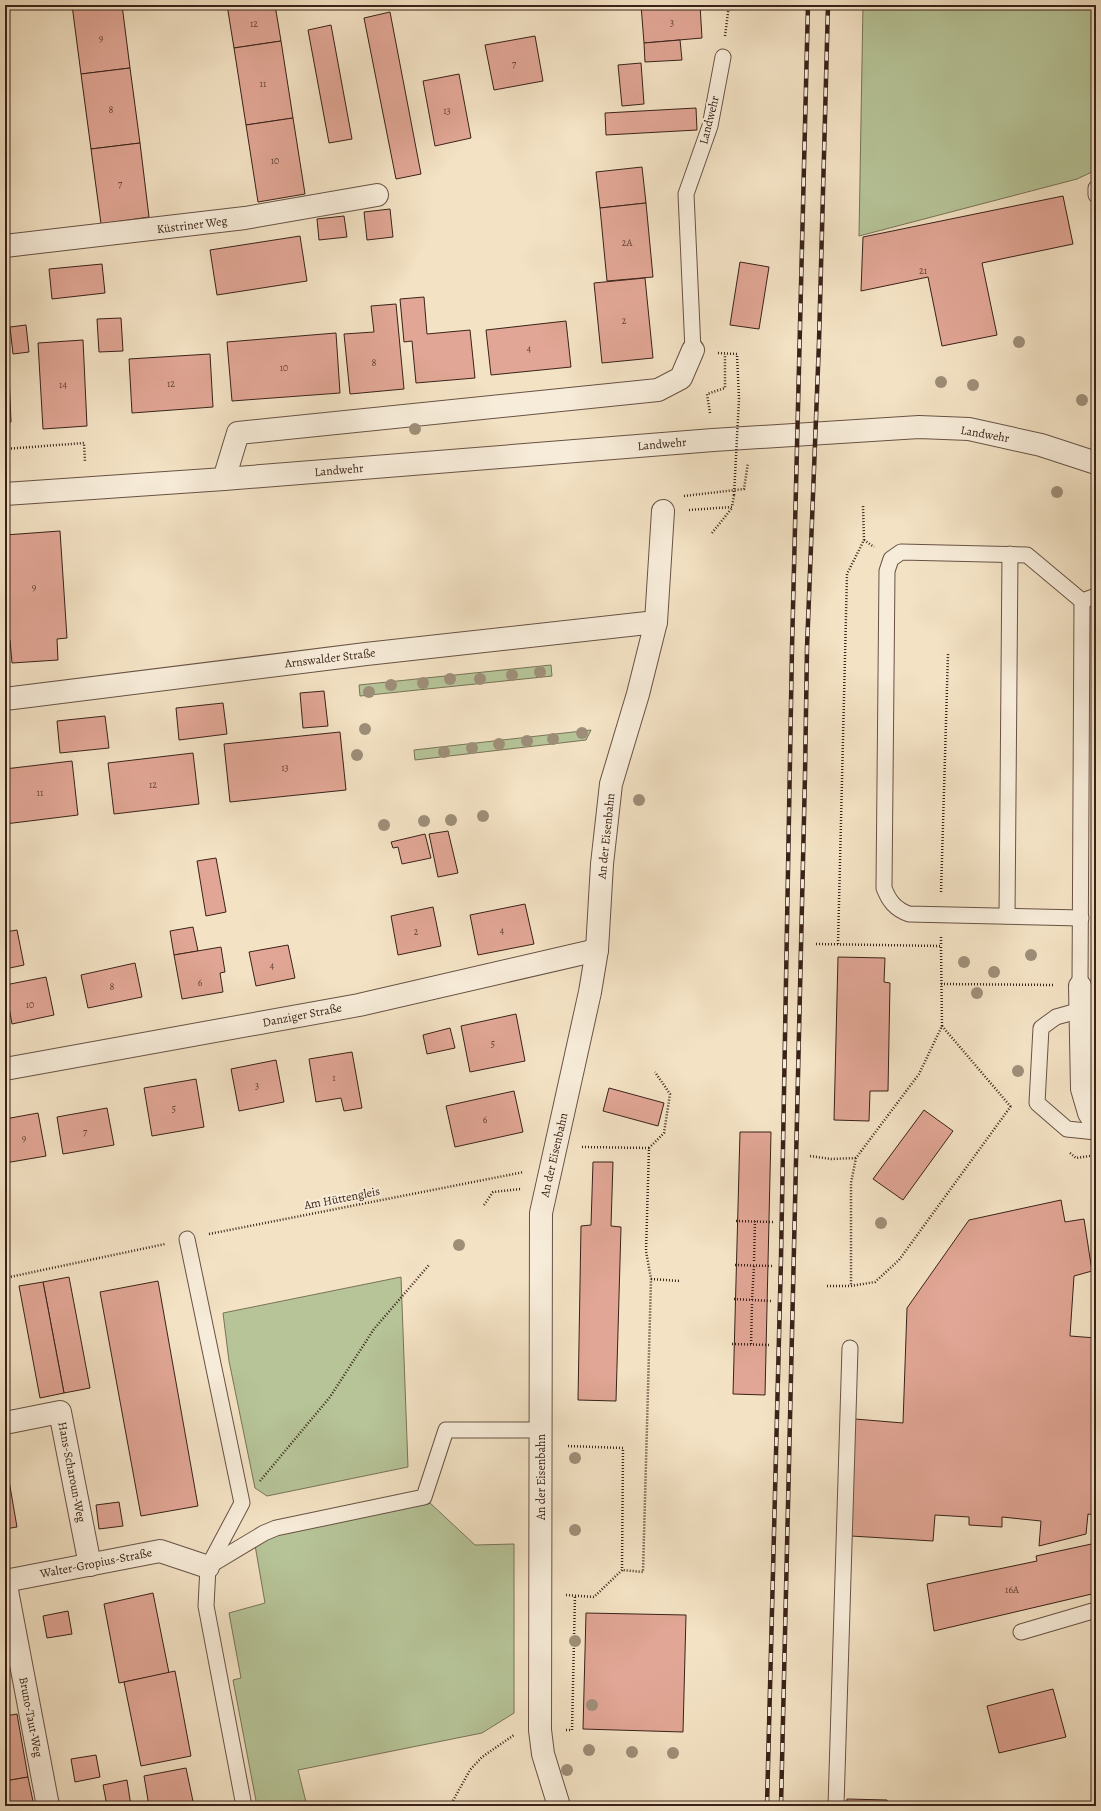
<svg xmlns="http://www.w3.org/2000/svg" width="1101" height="1811" font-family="Alegreya,serif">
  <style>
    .green { fill: #b6c498; stroke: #787358 }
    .building { fill: #e1a695; stroke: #3a2219 }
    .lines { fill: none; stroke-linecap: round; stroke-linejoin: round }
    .service-casing { stroke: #685244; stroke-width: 17 }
    .minor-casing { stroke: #685244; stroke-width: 24 }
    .tertiary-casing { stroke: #685244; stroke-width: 24 }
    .path { stroke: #3a2219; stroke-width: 2.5; stroke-dasharray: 1 2; stroke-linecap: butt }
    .service { stroke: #f7ecd9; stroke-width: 15 }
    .minor { stroke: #f7ecd9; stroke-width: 22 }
    .tertiary { stroke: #f7ecd9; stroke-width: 22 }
    .rail-casing { stroke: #3a2219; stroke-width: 4.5 }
    .rail { stroke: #f7ecd9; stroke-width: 3; stroke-dasharray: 9; stroke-linecap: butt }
    .path-bridge { stroke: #3a2219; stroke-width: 2.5; stroke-dasharray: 1 2; stroke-linecap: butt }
    .tree { fill: #9e8e78 }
    .labels { text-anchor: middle; stroke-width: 4; stroke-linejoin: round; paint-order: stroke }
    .number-label { font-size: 10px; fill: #644338 }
    .street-label { font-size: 12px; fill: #3a2219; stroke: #f7ecd9 }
  </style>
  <rect width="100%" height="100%" fill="#f3e2c4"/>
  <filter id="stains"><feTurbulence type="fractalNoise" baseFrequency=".005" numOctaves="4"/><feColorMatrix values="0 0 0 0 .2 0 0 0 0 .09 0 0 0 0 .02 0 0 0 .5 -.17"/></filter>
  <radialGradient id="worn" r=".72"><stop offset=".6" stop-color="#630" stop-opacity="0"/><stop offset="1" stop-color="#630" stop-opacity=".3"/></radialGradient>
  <g class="green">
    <polygon points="863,5 1096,5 1096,170 1077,179 859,236"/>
    <polygon points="551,665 552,676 360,696 359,685"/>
    <polygon points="591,730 586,740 415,760 414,750"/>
    <polygon points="401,1277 408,1467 267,1496 255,1488 229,1361 223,1313"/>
    <polygon points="430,1503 475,1545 514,1544 514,1713 482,1733 298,1770 307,1806 257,1806 233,1680 241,1678 229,1613 265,1603 255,1545 278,1534"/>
  </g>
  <g class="building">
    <polygon points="72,5 122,5 130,68 81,74"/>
    <polygon points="227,5 275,5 281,41 234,48"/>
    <polygon points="641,5 700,5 702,38 644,43"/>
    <polygon points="390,12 421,174 396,179 364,18"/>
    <polygon points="331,25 352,139 329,143 308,30"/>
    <polygon points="535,36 543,81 494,90 485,45"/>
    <polygon points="680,40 682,60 645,62 644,43"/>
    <polygon points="281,41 293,118 246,125 234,48"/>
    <polygon points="641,63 644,104 622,106 618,65"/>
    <polygon points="130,68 140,143 91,149 81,74"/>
    <polygon points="459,74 471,138 435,146 423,81"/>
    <polygon points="696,108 697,130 606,135 605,113"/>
    <polygon points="293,118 305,194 258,202 246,125"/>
    <polygon points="140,143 149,217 101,224 91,149"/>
    <polygon points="642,167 646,203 600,208 596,172"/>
    <polygon points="1063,196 1073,244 982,263 997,335 942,346 928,277 861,291 863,237"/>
    <polygon points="646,203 653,277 607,281 600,208"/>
    <polygon points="390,209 393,237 367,240 364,212"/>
    <polygon points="344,216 347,237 319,240 317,219"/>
    <polygon points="300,236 307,281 217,295 210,250"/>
    <polygon points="740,262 769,267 759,329 730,325"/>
    <polygon points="102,264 105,293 52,299 49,269"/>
    <polygon points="645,278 653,358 602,363 594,283"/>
    <polygon points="424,297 427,334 470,330 475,378 416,383 412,341 404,342 400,299"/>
    <polygon points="396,304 404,389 350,394 344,334 374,332 371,306"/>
    <polygon points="121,318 123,351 99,352 97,319"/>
    <polygon points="566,321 571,367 491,375 486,330"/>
    <polygon points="26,325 29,352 13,354 10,327"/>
    <polygon points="336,333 340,393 232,401 227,342"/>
    <polygon points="83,340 87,426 43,429 38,343"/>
    <polygon points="210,354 213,407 132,413 129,359"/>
    <polygon points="9,374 11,422 5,422 5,375"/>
    <polygon points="60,531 67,638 57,639 58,660 12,663 10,640 5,641 5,535"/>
    <polygon points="324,691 328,726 303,728 300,693"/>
    <polygon points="223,703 227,734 179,740 176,708"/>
    <polygon points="105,716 109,748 60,753 57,721"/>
    <polygon points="340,732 346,790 230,802 224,744"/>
    <polygon points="193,753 199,804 114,814 108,763"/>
    <polygon points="72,761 78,815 5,824 5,769"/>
    <polygon points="448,831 458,873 438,877 429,834"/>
    <polygon points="425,834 431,858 402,864 398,847 393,848 391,842"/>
    <polygon points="216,858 226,912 206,916 197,861"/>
    <polygon points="525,904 534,944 478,955 470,915"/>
    <polygon points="433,907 441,946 398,955 391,916"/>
    <polygon points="193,927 198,951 174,955 170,931"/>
    <polygon points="17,930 24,965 5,969 5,932"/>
    <polygon points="288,945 295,978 256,986 249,952"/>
    <polygon points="221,947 225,972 220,973 223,992 182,999 174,955"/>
    <polygon points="838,957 885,958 884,982 890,983 888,1091 870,1091 869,1121 834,1120"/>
    <polygon points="135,963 142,997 88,1008 81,975"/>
    <polygon points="46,977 54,1015 12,1024 5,985"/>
    <polygon points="516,1014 525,1061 470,1072 461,1026"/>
    <polygon points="450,1028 455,1048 427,1054 423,1035"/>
    <polygon points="352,1052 362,1108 344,1111 341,1098 316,1102 309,1059"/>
    <polygon points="276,1060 284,1102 239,1111 231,1069"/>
    <polygon points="196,1079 204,1127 152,1136 144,1088"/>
    <polygon points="609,1088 664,1103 658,1126 603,1111"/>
    <polygon points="514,1091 523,1132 455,1147 446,1106"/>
    <polygon points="107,1108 114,1145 63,1154 57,1117"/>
    <polygon points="924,1110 953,1131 903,1200 873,1179"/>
    <polygon points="38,1113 46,1156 5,1163 5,1119"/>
    <polygon points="740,1132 771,1132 765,1395 733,1394"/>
    <polygon points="593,1162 613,1162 611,1226 621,1227 616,1401 578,1400 581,1226 591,1225"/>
    <polygon points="1061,1200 1065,1222 1084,1219 1092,1271 1074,1276 1070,1336 1096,1338 1096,1515 1088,1514 1086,1534 1039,1546 1041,1521 1002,1517 1002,1527 969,1525 969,1517 935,1515 933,1541 851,1536 855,1419 903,1423 907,1308 969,1220"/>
    <polygon points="69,1277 90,1388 64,1393 43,1282"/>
    <polygon points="158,1281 198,1506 141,1516 100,1292"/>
    <polygon points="43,1282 64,1393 40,1398 19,1286"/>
    <polygon points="5,1386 8,1403 5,1403"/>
    <polygon points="7,1469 17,1527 5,1529 5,1470"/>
    <polygon points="119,1502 123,1526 99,1529 96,1505"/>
    <polygon points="1096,1543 1096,1593 934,1631 927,1584 1037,1561 1036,1556"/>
    <polygon points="153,1593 169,1673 119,1683 104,1604"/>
    <polygon points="68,1611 72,1634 47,1638 43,1616"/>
    <polygon points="586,1613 686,1615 683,1732 583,1729"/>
    <polygon points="175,1671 191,1756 141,1766 124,1682"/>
    <polygon points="1053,1689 1066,1737 999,1753 987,1706"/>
    <polygon points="17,1714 28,1777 5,1781 5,1716"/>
    <polygon points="96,1755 100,1777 75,1782 71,1759"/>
    <polygon points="186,1768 194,1806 149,1806 144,1776"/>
    <polygon points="28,1777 34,1806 5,1806 5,1781"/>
    <polygon points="127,1780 131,1806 107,1806 103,1785"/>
    <polygon points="847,1799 887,1800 887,1806 846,1806"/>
  </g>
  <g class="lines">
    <defs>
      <g id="service">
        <polyline points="1096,188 1096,195"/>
        <polyline points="693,350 686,194 710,126 723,57"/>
        <polyline points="1082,601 1096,596"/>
        <polyline points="1007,916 1010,554"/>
        <path d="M1081,918l-172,-4c-14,-5 -20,-13 -25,-26l3,-317 4,-12 10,-7 126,3 55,46"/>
        <polyline points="1080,986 1082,601"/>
        <polyline points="1081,1010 1056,1017 1041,1028 1037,1103 1067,1129 1096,1132"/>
        <polyline points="187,1239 242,1503 208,1567 206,1606 244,1806"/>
        <polyline points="209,1566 264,1533 276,1528 424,1497 446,1430 541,1430"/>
        <polyline points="1021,1632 1096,1610"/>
        <polyline points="836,1806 850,1348"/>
      </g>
      <g id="minor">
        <polyline points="5,246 245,218 377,195"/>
        <polyline points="224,479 238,433 658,390 681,378 693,350"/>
        <polyline points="5,699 366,654 656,622"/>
        <polyline points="1080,986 1082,1089 1089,1113 1096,1124"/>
        <polyline points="5,1069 359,1005 597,950"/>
        <polyline points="5,1423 60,1412 90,1565"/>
        <polyline points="5,1580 48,1806"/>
        <polyline points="5,1581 160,1551 208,1567"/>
        <polyline points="559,1806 543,1754 540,1730 541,1213 590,992 597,950 602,864 611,784 638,694 656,622 663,511"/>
      </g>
      <polyline id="tertiary" points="5,494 224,479 713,440 919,427 969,429 1041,445 1096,463"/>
    </defs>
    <use href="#service" class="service-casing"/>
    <use href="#minor" class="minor-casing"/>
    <use href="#tertiary" class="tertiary-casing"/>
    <g class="path">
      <polyline points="725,36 729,5"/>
      <polyline points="718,353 737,354 739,399"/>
      <polyline points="710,413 707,394 725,388 725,354"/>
      <polyline points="5,449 84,443 85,462"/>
      <polyline points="684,496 744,489 748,463"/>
      <polyline points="689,510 732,507 734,495"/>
      <polyline points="712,533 732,508"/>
      <polyline points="864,540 874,547"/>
      <polyline points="941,892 948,654"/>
      <polyline points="941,937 941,946"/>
      <polyline points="816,944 941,946 942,1026 919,1074 856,1158 851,1183 851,1286"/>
      <polyline points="838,944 847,574 864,540 863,505"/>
      <polyline points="941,984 1055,985"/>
      <polyline points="942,1026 1011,1107"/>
      <polyline points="582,1147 649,1148 646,1251 651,1279 643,1572 622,1570"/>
      <polyline points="649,1148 664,1133 670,1094 655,1072"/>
      <polyline points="1070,1153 1076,1158 1090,1156"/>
      <polyline points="810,1156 831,1159 856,1158"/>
      <polyline points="484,1205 493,1192 521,1189"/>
      <polyline points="736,1221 773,1222"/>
      <polyline points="209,1234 524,1172"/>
      <polyline points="754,1261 755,1221"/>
      <polyline points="735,1265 772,1266"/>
      <polyline points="5,1278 165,1244"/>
      <polyline points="651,1279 680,1281"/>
      <polyline points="827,1286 851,1286 875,1282 899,1260 1011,1106"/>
      <polyline points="734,1299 771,1301"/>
      <polyline points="752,1300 754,1266"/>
      <polyline points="732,1344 770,1345"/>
      <polyline points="751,1344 752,1304"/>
      <polyline points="260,1481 330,1397 374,1329 429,1265"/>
      <polyline points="566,1595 594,1597 622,1570 623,1448 567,1446"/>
      <polyline points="566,1730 572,1730 575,1595"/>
      <polyline points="450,1806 470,1770 482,1757 514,1735"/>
    </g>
    <use href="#service" class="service"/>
    <use href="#minor" class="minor"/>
    <use href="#tertiary" class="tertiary"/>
    <defs>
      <g id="rail">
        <polyline points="767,1806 781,1259 792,648 808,5"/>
        <polyline points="781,1806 805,775 807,648 819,342 828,5"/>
      </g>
    </defs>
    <use href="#rail" class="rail-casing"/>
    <use href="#rail" class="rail"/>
    <polyline class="path-bridge" points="734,495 739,399"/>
  </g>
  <g class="tree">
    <circle cx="1019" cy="342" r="6"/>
    <circle cx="941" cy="382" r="6"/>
    <circle cx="973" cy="385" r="6"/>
    <circle cx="1082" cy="400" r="6"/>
    <circle cx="415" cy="429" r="6"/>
    <circle cx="1057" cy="492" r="6"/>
    <circle cx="540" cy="672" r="6"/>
    <circle cx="512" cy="675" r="6"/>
    <circle cx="450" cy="679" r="6"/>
    <circle cx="480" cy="679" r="6"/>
    <circle cx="423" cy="683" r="6"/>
    <circle cx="391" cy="685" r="6"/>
    <circle cx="369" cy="692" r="6"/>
    <circle cx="365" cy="729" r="6"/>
    <circle cx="582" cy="733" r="6"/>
    <circle cx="553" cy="739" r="6"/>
    <circle cx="527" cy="741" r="6"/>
    <circle cx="499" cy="744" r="6"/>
    <circle cx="472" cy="748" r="6"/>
    <circle cx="444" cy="752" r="6"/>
    <circle cx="357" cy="755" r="6"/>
    <circle cx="639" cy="800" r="6"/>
    <circle cx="483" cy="816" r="6"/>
    <circle cx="451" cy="820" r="6"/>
    <circle cx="424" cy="821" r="6"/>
    <circle cx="384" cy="825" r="6"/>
    <circle cx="1031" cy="955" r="6"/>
    <circle cx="964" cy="962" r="6"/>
    <circle cx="994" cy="972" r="6"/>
    <circle cx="977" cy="993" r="6"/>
    <circle cx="1018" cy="1071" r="6"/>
    <circle cx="881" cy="1223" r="6"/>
    <circle cx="459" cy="1245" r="6"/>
    <circle cx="575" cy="1458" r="6"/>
    <circle cx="575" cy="1530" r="6"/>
    <circle cx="575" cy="1641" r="6"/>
    <circle cx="592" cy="1705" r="6"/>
    <circle cx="589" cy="1750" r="6"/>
    <circle cx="632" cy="1752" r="6"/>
    <circle cx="673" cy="1753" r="6"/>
    <circle cx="567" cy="1770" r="6"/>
  </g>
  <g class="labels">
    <g class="number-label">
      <text x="672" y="26">3</text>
      <text x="254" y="27">12</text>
      <text x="101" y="41">9</text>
      <text x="514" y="67">7</text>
      <text x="263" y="87">11</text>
      <text x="111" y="113">8</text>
      <text x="447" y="114">13</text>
      <text x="275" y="164">10</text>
      <text x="120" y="187">7</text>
      <text x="627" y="246">2A</text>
      <text x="923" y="274">21</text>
      <text x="624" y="324">2</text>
      <text x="529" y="352">4</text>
      <text x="374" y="366">8</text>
      <text x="284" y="371">10</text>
      <text x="171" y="387">12</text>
      <text x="63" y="388">14</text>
      <text x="34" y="590">9</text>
      <text x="285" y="771">13</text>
      <text x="153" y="788">12</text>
      <text x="40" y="796">11</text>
      <text x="502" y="934">4</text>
      <text x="416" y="935">2</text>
      <text x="272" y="969">4</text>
      <text x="200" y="986">6</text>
      <text x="112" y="990">8</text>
      <text x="30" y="1008">10</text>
      <text x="493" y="1047">5</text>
      <text x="334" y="1081">1</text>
      <text x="257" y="1089">3</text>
      <text x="174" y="1112">5</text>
      <text x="485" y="1123">6</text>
      <text x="85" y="1135">7</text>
      <text x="24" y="1141">9</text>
      <text x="1012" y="1593">16A</text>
    </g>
    <g class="street-label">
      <text transform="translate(709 120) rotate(-76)" y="4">Landwehr</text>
      <text transform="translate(192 225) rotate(-7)" y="4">Küstriner Weg</text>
      <text transform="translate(985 434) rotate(10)" y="4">Landwehr</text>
      <text transform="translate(662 444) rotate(-5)" y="4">Landwehr</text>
      <text transform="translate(339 470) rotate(-5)" y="4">Landwehr</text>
      <text transform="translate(330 658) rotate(-7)" y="4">Arnswalder Straße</text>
      <text transform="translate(606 836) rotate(-84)" y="4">An der Eisenbahn</text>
      <text transform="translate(302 1015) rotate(-11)" y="4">Danziger Straße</text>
      <text transform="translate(554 1155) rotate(-77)" y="4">An der Eisenbahn</text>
      <text transform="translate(342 1198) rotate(-11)" y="4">Am Hüttengleis</text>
      <text transform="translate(72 1472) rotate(79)" y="4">Hans-Scharoun-Weg</text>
      <text transform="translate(541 1477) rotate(-90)" y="4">An der Eisenbahn</text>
      <text transform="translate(96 1563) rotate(-11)" y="4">Walter-Gropius-Straße</text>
      <text transform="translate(31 1717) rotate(79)" y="4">Bruno-Taut-Weg</text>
    </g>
  </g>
  <rect width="1101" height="1811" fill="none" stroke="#f3e2c4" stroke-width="20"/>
  <rect x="6" y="6" width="1089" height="1799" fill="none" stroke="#3a2219" stroke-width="2"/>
  <rect x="10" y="10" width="1081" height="1791" fill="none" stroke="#3a2219"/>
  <rect width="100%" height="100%" filter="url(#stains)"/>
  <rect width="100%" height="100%" fill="url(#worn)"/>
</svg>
